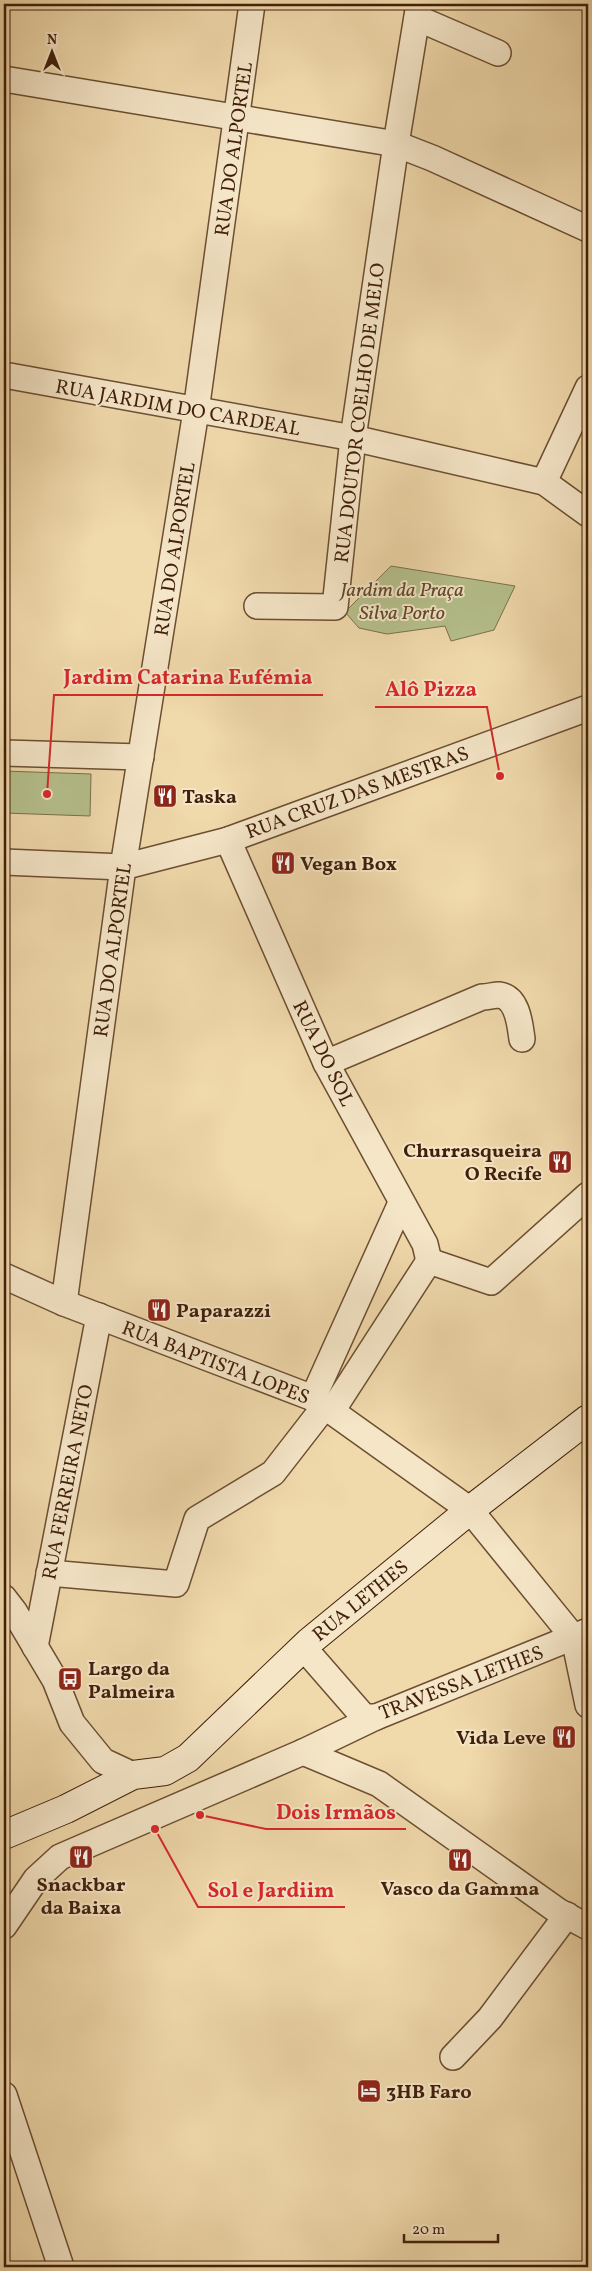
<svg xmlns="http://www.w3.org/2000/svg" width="592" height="2271" font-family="Vollkorn,serif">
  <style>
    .green { fill: #b5c08c; stroke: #7a704b }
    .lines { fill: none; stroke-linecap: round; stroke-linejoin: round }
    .street-casing { stroke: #6c4e32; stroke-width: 28 }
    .secondary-casing { stroke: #401f0a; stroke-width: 30 }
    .street { stroke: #f5e6c8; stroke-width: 25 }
    .secondary { stroke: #f5e6c8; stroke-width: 28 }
    .labels { text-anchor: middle; stroke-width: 4; stroke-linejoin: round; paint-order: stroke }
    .street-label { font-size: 20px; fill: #401f0a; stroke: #f5e6c8 }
    .park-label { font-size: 20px; font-style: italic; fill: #5d472a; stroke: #f5e6c8 }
    .poi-label { font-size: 20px; font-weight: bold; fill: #401f0a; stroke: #f5e6c8; text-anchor: start }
    .leader { fill: none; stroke: #d62828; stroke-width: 2 }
    .callout-dot { fill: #d62828; stroke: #f5e6c8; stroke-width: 2 }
    .callout-label { font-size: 21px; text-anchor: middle; font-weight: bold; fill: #d62828; stroke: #f5e6c8; stroke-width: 4; stroke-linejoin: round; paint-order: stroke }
  </style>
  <rect width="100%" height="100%" fill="#f0d9ab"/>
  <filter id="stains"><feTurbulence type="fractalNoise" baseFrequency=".004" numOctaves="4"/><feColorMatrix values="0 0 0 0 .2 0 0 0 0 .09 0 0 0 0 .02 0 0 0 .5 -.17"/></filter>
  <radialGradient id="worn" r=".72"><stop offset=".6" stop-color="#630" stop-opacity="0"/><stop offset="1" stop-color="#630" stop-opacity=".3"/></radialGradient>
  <g class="green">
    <polygon points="391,566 515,586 494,630 451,641 445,626 387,634 359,628 345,612"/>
    <polygon points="4,771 91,774 90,816 4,813"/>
  </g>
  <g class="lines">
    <defs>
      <g id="street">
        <polyline points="417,18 498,53"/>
        <polyline points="4,79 396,144 432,158 588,229"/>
        <polyline points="4,375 353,438 544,482 588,514"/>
        <polyline points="544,482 588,388"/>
        <polyline points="257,606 335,607 353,438 396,144 419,4"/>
        <polyline points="4,753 141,757"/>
        <polyline points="228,840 326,1063 425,1244 429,1261"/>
        <polyline points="4,862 123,867 228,840 588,708"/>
        <path d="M326,1063l156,-66c6,0 12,-2 17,-2 19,2 21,30 23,44"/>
        <polyline points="429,1261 491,1282 588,1195"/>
        <polyline points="4,1276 64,1303 313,1398 470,1510 574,1638 588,1705"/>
        <polyline points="64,1303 123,867 196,411 252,4"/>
        <polyline points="313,1398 401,1203"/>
        <polyline points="332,1411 429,1261"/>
        <polyline points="49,1573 176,1584 197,1519 273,1473 325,1406"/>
        <polyline points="4,1598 14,1611 55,1680 72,1723 103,1761 133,1775"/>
        <polyline points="35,1647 99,1316"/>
        <polyline points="303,1647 364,1717 376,1717 588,1631"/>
        <polyline points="303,1752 379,1784 558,1911 588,1927"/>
        <polyline points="4,1926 36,1879 60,1857 303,1752 376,1717"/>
        <polyline points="453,2057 490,2018 567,1915"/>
        <polyline points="4,2095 61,2267"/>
      </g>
      <polyline id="secondary" points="4,1835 66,1809 133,1775 165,1771 188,1758 309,1642 470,1510 588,1419"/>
    </defs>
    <use href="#street" class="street-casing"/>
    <use href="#secondary" class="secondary-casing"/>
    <use href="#street" class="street"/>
    <use href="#secondary" class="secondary"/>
  </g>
  <defs>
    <symbol id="restaurant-square" viewBox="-11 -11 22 22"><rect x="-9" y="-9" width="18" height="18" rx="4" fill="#8f2418" stroke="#f5e6c8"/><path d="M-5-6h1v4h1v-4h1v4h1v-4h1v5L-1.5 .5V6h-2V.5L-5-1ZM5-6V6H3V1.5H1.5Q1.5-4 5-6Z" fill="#fff"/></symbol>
    <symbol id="bus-square" viewBox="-11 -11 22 22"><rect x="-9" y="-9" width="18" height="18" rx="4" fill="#8f2418" stroke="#f5e6c8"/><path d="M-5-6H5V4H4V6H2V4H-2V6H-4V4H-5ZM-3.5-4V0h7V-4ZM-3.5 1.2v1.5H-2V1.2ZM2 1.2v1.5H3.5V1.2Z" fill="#fff"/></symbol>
    <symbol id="hotel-square" viewBox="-11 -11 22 22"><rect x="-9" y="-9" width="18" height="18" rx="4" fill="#8f2418" stroke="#f5e6c8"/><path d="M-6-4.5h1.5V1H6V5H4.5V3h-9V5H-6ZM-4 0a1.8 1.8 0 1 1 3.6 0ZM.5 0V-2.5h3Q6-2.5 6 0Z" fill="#fff"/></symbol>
  </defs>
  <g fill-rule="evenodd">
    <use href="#restaurant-square" x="151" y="782" width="28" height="28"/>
    <use href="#restaurant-square" x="269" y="849" width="28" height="28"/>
    <use href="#restaurant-square" x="546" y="1148" width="28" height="28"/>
    <use href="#restaurant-square" x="145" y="1296" width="28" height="28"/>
    <use href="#bus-square" x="56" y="1665" width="28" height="28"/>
    <use href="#restaurant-square" x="550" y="1723" width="28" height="28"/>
    <use href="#restaurant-square" x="67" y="1843" width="28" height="28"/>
    <use href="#restaurant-square" x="446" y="1846" width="28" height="28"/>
    <use href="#hotel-square" x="355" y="2077" width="28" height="28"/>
  </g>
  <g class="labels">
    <g class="street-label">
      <text transform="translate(233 149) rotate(-82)" y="7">RUA DO ALPORTEL</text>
      <text transform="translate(178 407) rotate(10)" y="7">RUA JARDIM DO CARDEAL</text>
      <text transform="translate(359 413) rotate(-83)" y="7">RUA DOUTOR COELHO DE MELO</text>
      <text transform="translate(174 549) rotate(-81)" y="7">RUA DO ALPORTEL</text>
      <text transform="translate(357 792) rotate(-20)" y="7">RUA CRUZ DAS MESTRAS</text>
      <text transform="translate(112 950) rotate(-82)" y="7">RUA DO ALPORTEL</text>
      <text transform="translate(324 1053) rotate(64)" y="7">RUA DO SOL</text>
      <text transform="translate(216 1362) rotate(21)" y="7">RUA BAPTISTA LOPES</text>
      <text transform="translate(67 1482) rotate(-79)" y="7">RUA FERREIRA NETO</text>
      <text transform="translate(360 1600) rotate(-39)" y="7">RUA LETHES</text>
      <text transform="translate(461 1682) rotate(-21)" y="7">TRAVESSA LETHES</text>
    </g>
    <g class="park-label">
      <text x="402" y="596">Jardim da Praça<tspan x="402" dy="23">Silva Porto</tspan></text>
    </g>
    <g class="poi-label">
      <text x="182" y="803">Taska</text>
      <text x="300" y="870">Vegan Box</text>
      <text x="542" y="1157" text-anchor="end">Churrasqueira<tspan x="542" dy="23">O Recife</tspan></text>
      <text x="176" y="1317">Paparazzi</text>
      <text x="88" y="1675">Largo da<tspan x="88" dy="23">Palmeira</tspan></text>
      <text x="546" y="1744" text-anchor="end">Vida Leve</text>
      <text x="81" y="1891" text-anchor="middle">Snackbar<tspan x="81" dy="23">da Baixa</tspan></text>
      <text x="460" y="1895" text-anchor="middle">Vasco da Gamma</text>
      <text x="386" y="2098">3HB Faro</text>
    </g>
  </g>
  <path class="leader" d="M47 794L54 695H323M500 776L487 707H375M200 1815L266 1829H406M155 1829L198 1907H345"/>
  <g class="callout-dot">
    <circle cx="47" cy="794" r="5"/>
    <circle cx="500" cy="776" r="5"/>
    <circle cx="200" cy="1815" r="5"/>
    <circle cx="155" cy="1829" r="5"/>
  </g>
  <g class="callout-label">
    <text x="188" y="684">Jardim Catarina Eufémia</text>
    <text x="431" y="696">Alô Pizza</text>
    <text x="336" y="1819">Dois Irmãos</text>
    <text x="271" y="1897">Sol e Jardiim</text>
  </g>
  <rect width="592" height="2271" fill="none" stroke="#f0d9ab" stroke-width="20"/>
  <rect x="5" y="5" width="582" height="2261" fill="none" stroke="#401f0a" stroke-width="2.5"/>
  <rect x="10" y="10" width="572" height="2251" fill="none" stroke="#401f0a"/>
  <g transform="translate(52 52)" stroke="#f5e6c8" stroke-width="4" paint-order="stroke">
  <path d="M0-4L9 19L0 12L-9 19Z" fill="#401f0a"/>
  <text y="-8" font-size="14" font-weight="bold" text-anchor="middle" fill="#401f0a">N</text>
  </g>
  <path d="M404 2234v8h94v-8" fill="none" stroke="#401f0a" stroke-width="2.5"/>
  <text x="412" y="2234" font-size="15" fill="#401f0a" stroke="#f5e6c8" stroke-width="4" paint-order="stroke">20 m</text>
  <rect width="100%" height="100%" filter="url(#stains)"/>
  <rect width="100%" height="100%" fill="url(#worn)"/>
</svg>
